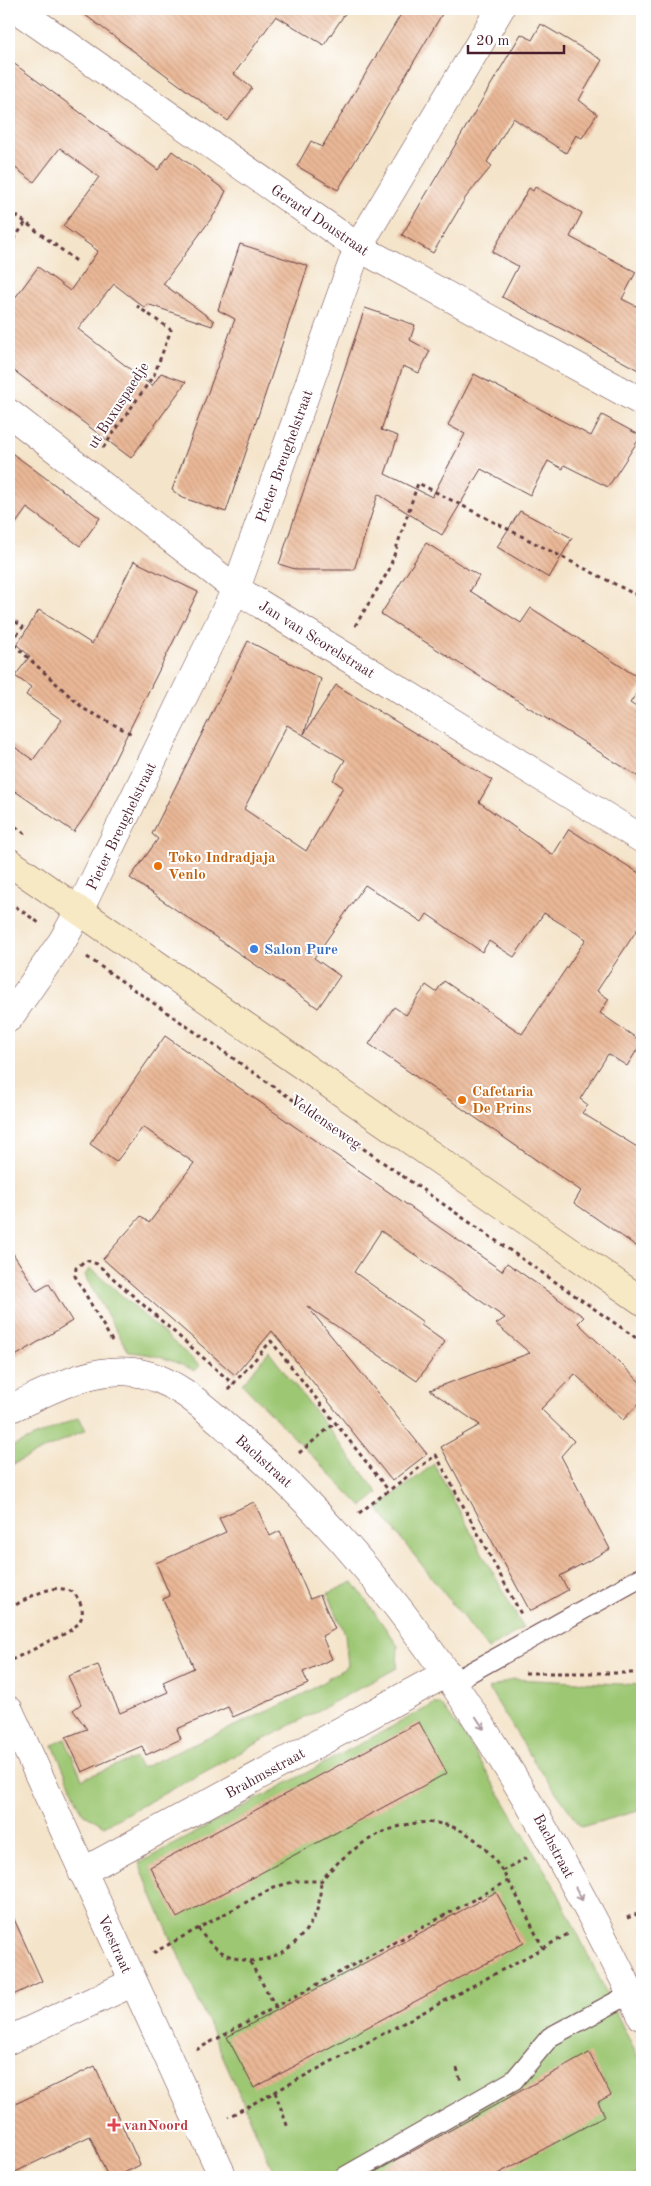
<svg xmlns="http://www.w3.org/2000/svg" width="651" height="2186" font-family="'Old Standard TT',serif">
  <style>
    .green { fill: #9dc773; stroke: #74734f }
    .building { fill: url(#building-back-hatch); fill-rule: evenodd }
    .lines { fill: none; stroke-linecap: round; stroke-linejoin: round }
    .lane-casing { stroke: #643d43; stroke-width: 21 }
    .street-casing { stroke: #643d43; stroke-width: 29 }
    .secondary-casing { stroke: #643d43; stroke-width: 29 }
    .path { stroke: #643d43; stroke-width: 3; stroke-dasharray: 4 4; stroke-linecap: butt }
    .lane { stroke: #fff; stroke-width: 19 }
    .street { stroke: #fff; stroke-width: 28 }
    .secondary { stroke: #f7e9c3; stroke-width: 28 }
    .oneway { stroke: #ae9aa0 }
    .food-dot { fill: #e8710a; stroke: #fff; stroke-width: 2 }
    .shop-dot { fill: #3f7fe0; stroke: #fff; stroke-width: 2 }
    .health-dot { fill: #e0444e; stroke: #fff; stroke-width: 2 }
    .labels { text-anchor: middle; stroke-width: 4; stroke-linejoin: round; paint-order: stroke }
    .street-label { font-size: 15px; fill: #4a1f2b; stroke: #fff }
    .food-label { font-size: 15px; font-weight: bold; fill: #c56008; stroke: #fff; text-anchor: start }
    .shop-label { font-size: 15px; font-weight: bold; fill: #366cbe; stroke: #fff; text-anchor: start }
    .health-label { font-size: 15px; font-weight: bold; fill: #be3a42; stroke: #fff; text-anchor: start }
  </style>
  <defs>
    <pattern id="building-back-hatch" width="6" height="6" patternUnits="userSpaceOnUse" patternTransform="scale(1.25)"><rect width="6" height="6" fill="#eab897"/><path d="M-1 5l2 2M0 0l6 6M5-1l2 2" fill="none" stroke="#ca9e82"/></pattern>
  </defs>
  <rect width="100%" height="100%" fill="#fff"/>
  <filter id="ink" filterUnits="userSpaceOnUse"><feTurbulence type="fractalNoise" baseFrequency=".02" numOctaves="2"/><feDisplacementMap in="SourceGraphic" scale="10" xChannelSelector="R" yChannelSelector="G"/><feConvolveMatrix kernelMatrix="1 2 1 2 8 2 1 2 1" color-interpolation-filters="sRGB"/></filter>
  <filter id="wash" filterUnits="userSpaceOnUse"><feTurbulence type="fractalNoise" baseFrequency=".0096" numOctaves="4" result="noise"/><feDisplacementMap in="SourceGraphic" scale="20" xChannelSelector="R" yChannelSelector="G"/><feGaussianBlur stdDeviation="1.12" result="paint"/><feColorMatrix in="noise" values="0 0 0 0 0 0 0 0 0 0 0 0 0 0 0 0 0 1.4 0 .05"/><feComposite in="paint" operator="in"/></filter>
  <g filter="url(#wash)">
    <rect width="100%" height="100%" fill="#f4e4ca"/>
    <g class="green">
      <path d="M89,1269l9,5 102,92 -5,5c-22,-11 -41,-17 -66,-19l-42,-72 -2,-5z"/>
      <polygon points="269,1352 378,1493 362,1507 242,1384"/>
      <polygon points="79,1417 86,1430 9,1466 9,1448"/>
      <polygon points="434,1464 523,1628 488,1649 377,1508"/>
      <polygon points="353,1582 398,1646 397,1668 104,1826 82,1812 53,1745 65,1739 82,1779 135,1758 141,1768 301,1696 348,1666 345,1634 328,1593"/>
      <polygon points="512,1679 642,1685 642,1810 581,1827 533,1760 489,1689"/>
      <polygon points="434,1704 441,1704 468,1741 556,1889 642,2066 642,2170 632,2177 276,2177 151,1893 139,1863"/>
    </g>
    <g id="blocks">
      <g class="building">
        <polygon points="77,9 348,9 324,45 276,16 234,74 252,88 228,121"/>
        <polygon points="404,9 445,9 338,190 297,166 311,141 322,147"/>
        <polygon points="541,24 602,60 579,100 597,114 582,138 576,135 566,153 513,118 487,162 492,166 466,197 433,253 402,235 521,34 532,40"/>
        <polygon points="9,60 158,170 172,151 226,191 216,212 163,284 214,321 212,326 147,304 145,308 114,284 78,329 152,386 161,373 186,382 131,458 9,367 9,306 38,267 70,291 98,251 63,226 99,177 60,148 34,182 9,163"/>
        <polygon points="535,187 582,213 570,237 636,272 622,299 642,309 642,372 502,297 518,266 492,252 529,188 533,191"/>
        <polygon points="240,244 308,266 226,512 183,498 172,490 235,319 218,310"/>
        <polygon points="365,308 415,325 410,340 430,351 419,373 403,366 381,430 398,436 385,474 432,497 465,434 448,425 474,374 591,436 602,415 641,436 608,487 564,465 563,469 548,461 530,495 481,469 442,535 378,494 354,570 298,570 279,564"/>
        <polygon points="9,451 100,518 80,546 27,508 9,533"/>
        <polygon points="520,511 572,538 549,578 497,547"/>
        <polygon points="426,543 479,576 470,591 521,623 531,608 642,680 642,685 630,703 642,711 642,779 381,614"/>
        <polygon points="134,561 198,592 91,807 74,832 9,787 9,743 33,760 62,720 26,695 31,687 15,676 30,656 17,645 39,610 92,644"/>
        <path d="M248,641l73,38 -17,55 32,-49 156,95 -13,22 74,53 16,-26 73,46v47l-45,69 12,8 -9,14 42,29 -15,24 -19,-12 -28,45 8,6 -6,8 60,37v100l-68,-47 7,-12 -212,-147 25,-37 12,8 20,-30 10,7 8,-11 78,53 64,-95 -42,-26 -30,44 -25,-16 -7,11 -55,-38 -5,8 -57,-37 -51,73 26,18 -22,32 -188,-130 28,-39 -6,-5zM287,725l58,35 -12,20 10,7 -37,64 -62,-42z"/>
        <polygon points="165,1036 502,1271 507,1263 584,1317 578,1323 642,1384 642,1400 623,1420 575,1374 541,1409 574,1441 561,1456 610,1549 560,1576 568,1590 530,1611 441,1447 480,1425 430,1390 530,1353 496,1324 505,1318 381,1231 354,1272 423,1322 421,1325 445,1342 417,1381 307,1306 427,1454 392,1481 272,1331 235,1375 103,1259 141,1216 149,1223 194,1163 143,1127 116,1162 90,1144"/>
        <polygon points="9,1247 37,1291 49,1284 72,1321 9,1360"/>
        <polygon points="254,1502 270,1536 280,1531 310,1599 320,1595 335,1629 322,1636 332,1659 303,1672 308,1684 233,1717 228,1707 177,1729 181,1739 146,1755 142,1746 82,1772 66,1737 87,1729 73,1710 81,1704 68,1676 98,1665 120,1713 168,1692 163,1682 194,1668 163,1599 170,1596 156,1563 226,1532 219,1518"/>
        <polygon points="419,1722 447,1773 177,1918 150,1867"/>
        <polygon points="496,1892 524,1943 254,2088 227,2037"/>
        <polygon points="9,1908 42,1981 9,1997"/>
        <polygon points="589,2053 611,2095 598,2102 605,2116 492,2177 366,2177"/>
        <polygon points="95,2066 140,2165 116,2177 108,2177 90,2136 9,2175 9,2107"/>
      </g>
    </g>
  </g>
  <g filter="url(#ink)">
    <use href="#blocks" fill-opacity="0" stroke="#643d43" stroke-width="1"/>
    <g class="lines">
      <defs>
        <g id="lane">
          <polyline points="453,1682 642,1577"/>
          <polyline points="344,2177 514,2080 550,2037 632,1993"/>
        </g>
        <g id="street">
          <polyline points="16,9 358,247 642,402"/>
          <polyline points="9,413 236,589 642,839"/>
          <polyline points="9,1018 63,940 79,911 236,589 358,247 500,9"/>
          <path d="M9,1409c39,-17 79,-42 124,-37 42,5 76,40 106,66 140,122 244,278 332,440 25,46 49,91 71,139"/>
          <polyline points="9,1710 223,2177"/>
          <polyline points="82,1872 447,1673"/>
          <polyline points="9,2040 132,1983"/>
        </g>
        <polyline id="secondary" points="9,862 642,1301"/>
      </defs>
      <use href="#lane" class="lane-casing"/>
      <use href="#street" class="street-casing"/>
      <use href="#secondary" class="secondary-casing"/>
      <g class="path">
        <polyline points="9,210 79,263"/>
        <polyline points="9,246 26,222"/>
        <polyline points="103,448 154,375 171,330 137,306"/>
        <polyline points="9,617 23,627 11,642 84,709 132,734"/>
        <polyline points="355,626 389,570 418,483 642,598"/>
        <polyline points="9,822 27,835"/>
        <polyline points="9,902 39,923"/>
        <polyline points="87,957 642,1342"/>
        <polyline points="112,1341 75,1276 76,1268 86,1260 97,1264 233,1384"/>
        <polyline points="228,1390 271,1341 389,1491"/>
        <polyline points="299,1453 335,1423"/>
        <polyline points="359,1513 436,1455 521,1614"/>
        <path d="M9,1608c20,-9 43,-28 65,-15 22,28 -4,39 -27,49 -12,7 -25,13 -38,19"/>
        <polyline points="525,1673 642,1673"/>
        <polyline points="502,1871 526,1858"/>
        <polyline points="627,1918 642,1912"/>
        <path d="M198,1928c33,51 92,39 117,-13 5,-11 5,-22 6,-34"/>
        <polyline points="543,1948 568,1934"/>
        <path d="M153,1953l121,-66 23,-6h24c40,-50 117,-87 167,-29 24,28 38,64 55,96l-315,169"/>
        <polyline points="250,1962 276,2007"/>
        <polyline points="196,2050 508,1881"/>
        <polyline points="457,2068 461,2082"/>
        <polyline points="275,2092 288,2128"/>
      </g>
      <use href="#lane" class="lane"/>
      <use href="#street" class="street"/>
      <use href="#secondary" class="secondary"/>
    </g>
    <defs><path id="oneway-shaft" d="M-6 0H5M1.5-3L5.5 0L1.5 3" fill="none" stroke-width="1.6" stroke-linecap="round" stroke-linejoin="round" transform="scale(1.25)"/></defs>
    <g class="oneway">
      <use href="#oneway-shaft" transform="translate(480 1723) rotate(57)"/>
      <use href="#oneway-shaft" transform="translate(579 1894) rotate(62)"/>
    </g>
  </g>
  <g class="food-dot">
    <circle cx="158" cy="866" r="5"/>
    <circle cx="462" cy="1100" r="5"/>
  </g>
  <circle class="shop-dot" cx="254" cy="949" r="5"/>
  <path class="health-dot" d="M111.5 2117.5h5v5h5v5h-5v5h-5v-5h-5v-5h5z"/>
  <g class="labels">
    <g class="street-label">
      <text transform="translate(320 220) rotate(34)" y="5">Gerard Doustraat</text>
      <text transform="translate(118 405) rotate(-57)" y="5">ut Buxuspaedje</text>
      <text transform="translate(284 456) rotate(-70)" y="5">Pieter Breughelstraat</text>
      <text transform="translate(317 639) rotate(32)" y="5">Jan van Scorelstraat</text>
      <text transform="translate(121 826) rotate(-64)" y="5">Pieter Breughelstraat</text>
      <text transform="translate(326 1122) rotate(35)" y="5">Veldenseweg</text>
      <text transform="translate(264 1461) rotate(42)" y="5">Bachstraat</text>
      <text transform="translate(265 1773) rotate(-29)" y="5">Brahmsstraat</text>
      <text transform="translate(554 1846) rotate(62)" y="5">Bachstraat</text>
      <text transform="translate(115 1944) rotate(66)" y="5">Veestraat</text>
    </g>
    <g class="food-label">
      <text x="168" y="862">Toko Indradjaja<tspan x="168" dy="17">Venlo</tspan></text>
      <text x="472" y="1096">Cafetaria<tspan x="472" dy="17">De Prins</tspan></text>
    </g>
    <g class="shop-label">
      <text x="264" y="954">Salon Pure</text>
    </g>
    <g class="health-label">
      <text x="124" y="2130">vanNoord</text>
    </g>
  </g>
  <rect width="651" height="2186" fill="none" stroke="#fff" stroke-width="30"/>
  <path d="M468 45v8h96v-8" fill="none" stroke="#4a1f2b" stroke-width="2.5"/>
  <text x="476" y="45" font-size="15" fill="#4a1f2b" stroke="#ffffff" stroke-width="4" paint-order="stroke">20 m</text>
</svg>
